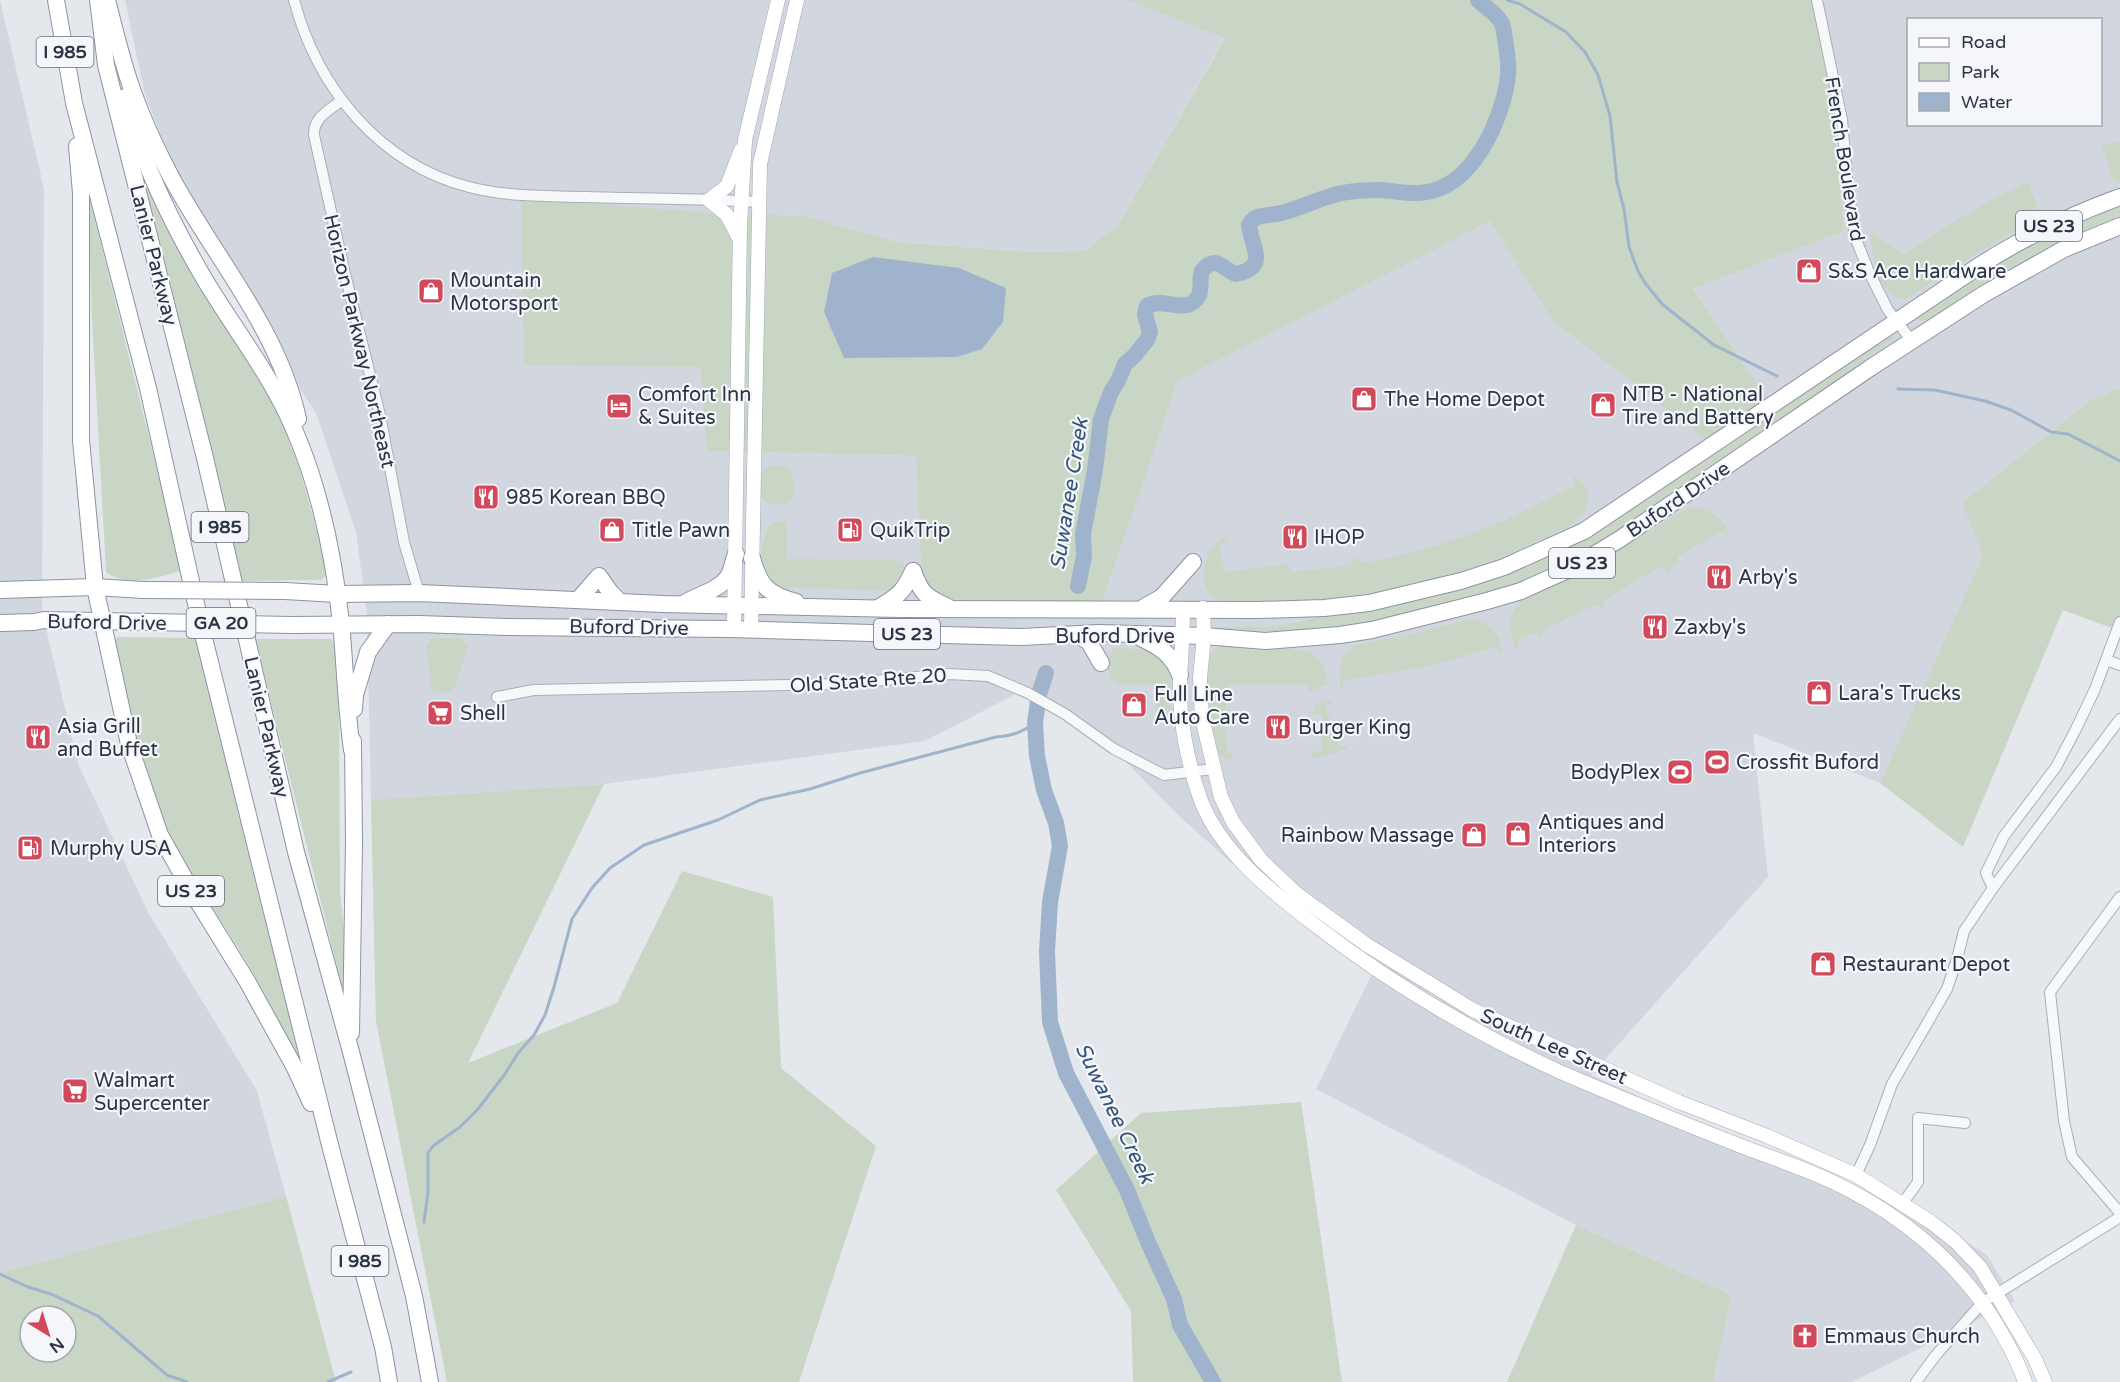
<svg xmlns="http://www.w3.org/2000/svg" width="2120" height="1382" font-family="'Varela Round',sans-serif">
  <style>
    .built { fill: #d2d6de; fill-rule: evenodd }
    .green { fill: #c9d6c5; fill-rule: evenodd }
    .water { fill: #9fb4cc }
    .lines { fill: none; stroke-linecap: round; stroke-linejoin: round }
    .stream { stroke: #9fb4cc; stroke-width: 3 }
    .river { stroke: #9fb4cc; stroke-width: 16 }
    .minor-casing { stroke: #a9aeb7; stroke-width: 12 }
    .major-casing { stroke: #a3abb8; stroke-width: 15 }
    .highway-casing { stroke: #8b94a3; stroke-width: 18 }
    .minor { stroke: #f7f8fa; stroke-width: 10 }
    .major { stroke: #fff; stroke-width: 14 }
    .highway { stroke: #fff; stroke-width: 16 }
    .highway-bridge-casing { stroke: #8b94a3; stroke-width: 18; stroke-linecap: butt }
    .highway-bridge { stroke: #fff; stroke-width: 16 }
    .labels { text-anchor: middle; stroke-width: 4.5; stroke-linejoin: round; paint-order: stroke }
    .shield { fill: #f4f6f9; stroke: #676e7b; stroke-width: 1.5 }
    .shield-label { font-size: 18px; font-weight: bold; fill: #2b3445 }
    .street-label { font-size: 20px; fill: #2b3445; stroke: #f4f6f9 }
    .poi-label { font-size: 20px; fill: #2b3445; stroke: #f4f6f9; text-anchor: start }
    .water-label { font-size: 21px; font-style: italic; fill: #34527a; stroke: #f4f6f9 }
  </style>
  <rect width="100%" height="100%" fill="#e4e7ec"/>
  <g class="built">
    <polygon points="0,0 44,189 42,611 78,764 148,912 257,1091 286,1196 0,1273"/>
    <path d="M125,0h1002l98,37 -107,188 -33,26 -47,1 -141,-10 -93,-26 -104,-4 -176,152 176,3 8,84 208,5 7,161 173,3 82,-239 312,-161 61,99 142,-30 151,-58 -11,-120 -18,-111h305v388l-31,13 -127,102 22,53 -104,227 -127,-50 15,144 -177,198 232,104 90,29 74,47 28,46 -163,81h-139l19,-87 -156,-70 -260,-136 64,-132 -102,-53 -99,-88 -91,-93 -66,-32 -97,50 -321,43 -233,16 -4,-186 -11,-82 -40,-119 -46,-69 -77,-128 -48,-121zM1908,20h192v104h-192z"/>
  </g>
  <g class="green">
    <polygon points="1127,0 1815,0 1833,111 1844,231 1693,289 1774,409 1881,337 1892,336 1894,338 1834,382 1819,396 1611,536 1541,572 1498,591 1454,605 1346,628 1286,632 1218,631 1216,629 1218,627 1283,626 1324,616 1395,606 1479,582 1717,448 1551,319 1490,221 1178,381 1096,620 923,617 916,456 707,451 700,367 524,365 521,198 700,212 804,216 897,242 1037,252 1085,251 1118,225 1225,38"/>
    <polygon points="2120,142 2120,183 2113,179 2102,146"/>
    <polygon points="132,144 280,417 299,467 326,564 326,574 322,580 240,581"/>
    <path d="M2027,182l13,30 -3,6 -70,41 -61,40c-29,1 -34,-50 -37,-71l10,10 25,17c39,-28 79,-52 123,-73z"/>
    <path d="M88,192l94,378c-22,7 -55,19 -76,2l-14,-253z"/>
    <path d="M2120,201v15c-52,21 -101,44 -148,75 -16,11 -36,31 -56,29l7,-12 70,-47z"/>
    <polygon points="2120,388 2120,631 2063,610 1963,847 1880,783 1983,556 1962,503 2089,401"/>
    <path d="M772,465h11l9,7c0,7 3,17 1,24 -3,11 -22,11 -29,4 -12,-10 -5,-31 8,-35z"/>
    <path d="M1574,477c14,4 18,22 11,34 -7,13 -24,18 -37,25 -87,43 -184,65 -282,66 -13,0 -32,3 -45,-1 -29,-9 -17,-58 7,-65v4l-9,5 6,27 63,-8 3,8 60,-7 2,-9 4,1 4,6c76,-12 147,-41 214,-78l-2,-7z"/>
    <path d="M1694,507c16,2 34,14 34,30l-5,-6 -45,25v8l-11,9 -6,-7 -58,35 3,7 -1,1h-4l-3,-5 -56,26 1,6 -1,2 -5,-6 -19,8 1,7 -3,1c-8,-16 -9,-31 3,-45l78,-39 83,-52z"/>
    <path d="M774,522h13v37l107,1 9,2 2,12 -10,17 -114,-4c-7,-3 -15,-8 -18,-16 -5,-12 0,-41 11,-49z"/>
    <path d="M1469,619c18,1 34,16 33,35h-2l-4,-7 -59,17 -94,17 1,7 -4,-1 1,-27 7,-9 9,-6 63,-13z"/>
    <path d="M118,637l81,1 115,459c-23,-52 -47,-102 -77,-151 -25,-40 -53,-78 -73,-121 -24,-54 -35,-115 -49,-172v-13z"/>
    <polygon points="433,638 461,638 468,646 455,686 452,691 436,692 432,689 426,648 428,643"/>
    <polygon points="255,639 331,639 336,647 339,688 340,891 345,940 345,987 342,986"/>
    <path d="M1227,645c7,2 15,4 23,5 33,3 74,-14 77,35l-18,7 -1,-7 -78,-1 -3,5 -2,54 3,8 6,7 -8,1 -6,-4c-7,-21 -19,-80 -9,-100 3,-6 9,-9 16,-10z"/>
    <path d="M1115,648l37,2 19,19 -1,48c-4,3 -9,7 -14,5v-37l-38,-1c-12,-5 -13,-28 -3,-36z"/>
    <path d="M1331,699l1,4 -7,2 14,42 7,-1 1,3 -35,10 -1,-7h10l1,-37 -8,-1c-1,-11 8,-13 17,-15z"/>
    <polygon points="604,784 468,1063 617,1003 682,871 773,897 781,1068 876,1146 799,1382 447,1382 376,1021 371,800"/>
    <polygon points="1301,1102 1342,1382 1133,1382 1131,1311 1056,1190 1141,1113"/>
    <path d="M286,1196l50,186h-336v-109zM30,1316h36v36h-36z"/>
    <polygon points="1576,1225 1732,1295 1713,1382 1507,1382"/>
  </g>
  <polygon class="water" points="873,257 959,268 1006,288 1003,322 982,349 957,357 844,358 824,312 832,273"/>
  <g class="lines">
    <g class="stream">
      <polyline points="1507,0 1520,4 1566,32 1585,52 1598,75 1610,116 1617,182 1624,209 1629,247 1638,271 1645,283 1662,304 1714,345 1777,376"/>
      <polyline points="1898,389 1935,390 1985,401 2011,410 2051,432 2068,434 2120,461"/>
      <path d="M424,1222l4,-30v-39l5,-7 27,-19 18,-18 27,-35 13,-21 16,-18 11,-20 9,-28 18,-68 20,-31 18,-20 34,-23 74,-25 42,-20 50,-11 50,-16 136,-36c16,-1 26,-5 39,-14"/>
      <polyline points="0,1274 28,1287 51,1294 98,1316 167,1375 187,1382"/>
      <polyline points="328,1382 351,1372"/>
    </g>
    <g class="river">
      <path d="M1078,586l6,-30 -1,-22 12,-64 6,-51 10,-27 7,-11 7,-17 9,-8 13,-16 3,-8 -5,-17 2,-9c17,-10 41,11 52,-11 3,-7 0,-16 3,-24 14,-17 20,-2 34,3 34,-7 15,-27 13,-49 5,-12 22,-9 32,-12 21,-5 40,-16 61,-20 11,-2 25,-3 36,-3 14,0 27,4 41,3 47,-2 74,-56 85,-96 6,-23 5,-34 1,-58 -1,-6 -1,-12 -4,-17 -6,-10 -15,-14 -23,-22"/>
      <polyline points="1046,673 1039,694 1035,723 1037,756 1044,790 1056,823 1060,846 1050,902 1047,952 1050,1022 1066,1073 1127,1190 1148,1242 1174,1299 1180,1325 1213,1382"/>
    </g>
    <defs>
      <g id="minor">
        <path d="M294,0c23,87 85,164 175,187 38,10 78,9 118,10 57,2 115,1 173,5"/>
        <polyline points="1817,0 1842,120 1847,179 1855,237 1869,272 1888,310 1912,341"/>
        <path d="M341,101c-12,9 -28,17 -27,34l31,139 35,141 24,127 15,51"/>
        <polyline points="2106,660 2120,665"/>
        <polyline points="497,697 534,690 842,684 949,674 988,676 1028,693 1065,714 1114,749 1164,775 1213,769"/>
        <polyline points="1993,888 1986,873 2004,836 2056,767 2076,729 2095,689 2120,622"/>
        <polyline points="2120,897 2050,992 2064,1121 2072,1157 2120,1213"/>
        <polyline points="1856,1175 1870,1145 1892,1084 1947,989 1957,959 1964,931 1993,888 2120,719"/>
        <polyline points="1902,1204 1918,1182 1918,1118 1965,1123"/>
        <polyline points="1916,1382 1936,1355 1982,1303 2120,1217"/>
      </g>
      <g id="major">
        <polyline points="739,238 727,215 709,200 727,186 741,150"/>
        <polyline points="1203,608 1204,636 1200,678 1202,718 1221,797 1233,822 1261,860 1298,895 1367,945 1473,1010 1679,1102 1767,1136 1856,1175 1931,1222 1955,1241 1980,1267 2035,1359 2045,1382"/>
        <path d="M1183,609c0,25 -2,49 -3,74 -1,36 8,81 20,115 19,53 72,94 115,127 76,59 156,106 243,146 60,26 122,51 183,75 31,12 63,22 92,36 63,30 116,72 155,129 15,23 28,45 37,71"/>
        <polyline points="734,629 740,227 745,140 778,0"/>
        <polyline points="751,629 760,164 797,0"/>
      </g>
      <g id="highway">
        <polyline points="56,0 74,103 148,388 201,626 329,1141 383,1347 389,1382"/>
        <polyline points="98,0 106,65 205,458 296,852 351,1052 414,1296 430,1382"/>
        <path d="M107,0c8,31 15,62 26,92 10,28 23,56 37,83 43,81 108,152 128,244"/>
        <path d="M125,97c16,65 47,127 80,183 30,50 66,95 89,149 26,60 40,128 47,194 4,42 5,84 11,127"/>
        <polyline points="77,146 81,193 81,440 95,587 129,744 160,835 192,892 247,981 295,1068 311,1103"/>
        <path d="M752,558c8,29 16,36 44,44"/>
        <path d="M913,571c9,24 12,25 35,36"/>
        <polyline points="0,590 95,587 143,590"/>
        <path d="M285,591l52,3 82,-1 244,11 236,5 359,1 66,-2 45,-5 92,-22 43,-14 80,-36 398,-267c44,-28 89,-49 138,-67"/>
        <polyline points="578,600 599,576 611,593 620,602"/>
        <path d="M683,604c14,-9 35,-13 45,-27 4,-6 5,-16 8,-23"/>
        <polyline points="1144,607 1162,597 1193,562"/>
        <path d="M878,608c20,-12 26,-16 35,-37"/>
        <polyline points="0,623 34,622 44,620 152,622"/>
        <polyline points="291,625 419,624 507,627 728,629 1022,637 1099,633 1204,636 1265,641 1340,635 1372,630 1487,601 1521,591 1572,568 1620,539 1870,368 1984,294 2064,249 2120,226"/>
        <polyline points="1078,635 1089,642 1101,663"/>
        <path d="M1141,638c19,9 32,17 39,37"/>
        <polyline points="354,709 355,695 368,652 388,624"/>
        <polyline points="351,1033 354,843 353,741"/>
      </g>
    </defs>
    <use href="#minor" class="minor-casing"/>
    <use href="#major" class="major-casing"/>
    <use href="#highway" class="highway-casing"/>
    <use href="#minor" class="minor"/>
    <use href="#major" class="major"/>
    <use href="#highway" class="highway"/>
    <defs>
      <g id="highway-bridge">
        <polyline points="143,590 285,591"/>
        <polyline points="152,622 291,625"/>
      </g>
    </defs>
    <use href="#highway-bridge" class="highway-bridge-casing"/>
    <use href="#highway-bridge" class="highway-bridge"/>
  </g>
  <defs>
    <symbol id="shop-square" viewBox="-11 -11 22 22"><rect x="-9" y="-9" width="18" height="18" rx="4" fill="#d1495b" stroke="#f4f6f9"/><path d="M-5-2.5h2.3a2.7 3.5 0 0 1 5.4 0H5L5.5 6h-11ZM-1.5-2.5h3a1.5 2.3 0 0 0-3 0Z" fill="#fff"/></symbol>
    <symbol id="hotel-square" viewBox="-11 -11 22 22"><rect x="-9" y="-9" width="18" height="18" rx="4" fill="#d1495b" stroke="#f4f6f9"/><path d="M-6-4.5h1.5V1H6V5H4.5V3h-9V5H-6ZM-4 0a1.8 1.8 0 1 1 3.6 0ZM.5 0V-2.5h3Q6-2.5 6 0Z" fill="#fff"/></symbol>
    <symbol id="restaurant-square" viewBox="-11 -11 22 22"><rect x="-9" y="-9" width="18" height="18" rx="4" fill="#d1495b" stroke="#f4f6f9"/><path d="M-5-6h1v4h1v-4h1v4h1v-4h1v5L-1.5 .5V6h-2V.5L-5-1ZM5-6V6H3V1.5H1.5Q1.5-4 5-6Z" fill="#fff"/></symbol>
    <symbol id="fuel-square" viewBox="-11 -11 22 22"><rect x="-9" y="-9" width="18" height="18" rx="4" fill="#d1495b" stroke="#f4f6f9"/><path d="M-5.5-6h7V0h2V4h1.3V-2.5L3-4.5l.8-.8L6-3V5H2.5V1h-1V6h-7ZM-4.2-4.7v3.2H.2V-4.7Z" fill="#fff"/></symbol>
    <symbol id="supermarket-square" viewBox="-11 -11 22 22"><rect x="-9" y="-9" width="18" height="18" rx="4" fill="#d1495b" stroke="#f4f6f9"/><path d="M-6-5.5h2.5l.6 2H6L4.5 2H-2.5L-4.4-4H-6ZM-1.5 3.2a1.3 1.3 0 1 0 .1 0ZM3 3.2a1.3 1.3 0 1 0 .1 0Z" fill="#fff"/></symbol>
    <symbol id="stadium-square" viewBox="-11 -11 22 22"><rect x="-9" y="-9" width="18" height="18" rx="4" fill="#d1495b" stroke="#f4f6f9"/><path d="M0-5a6.5 5 0 1 0 0 10a6.5 5 0 1 0 0-10ZM-3.5-1.8h7v3.6h-7Z" fill="#fff"/></symbol>
    <symbol id="church-square" viewBox="-11 -11 22 22"><rect x="-9" y="-9" width="18" height="18" rx="4" fill="#d1495b" stroke="#f4f6f9"/><path d="M-1.2-6h2.4v3.5h3.3v2.4h-3.3V6h-2.4V-.1h-3.3v-2.4h3.3Z" fill="#fff"/></symbol>
  </defs>
  <g fill-rule="evenodd">
    <use href="#shop-square" x="1794" y="256" width="30" height="30"/>
    <use href="#shop-square" x="416" y="276" width="30" height="30"/>
    <use href="#shop-square" x="1349" y="384" width="30" height="30"/>
    <use href="#shop-square" x="1588" y="390" width="30" height="30"/>
    <use href="#hotel-square" x="604" y="391" width="30" height="30"/>
    <use href="#restaurant-square" x="471" y="482" width="30" height="30"/>
    <use href="#shop-square" x="597" y="515" width="30" height="30"/>
    <use href="#fuel-square" x="835" y="515" width="30" height="30"/>
    <use href="#restaurant-square" x="1280" y="522" width="30" height="30"/>
    <use href="#restaurant-square" x="1704" y="562" width="30" height="30"/>
    <use href="#restaurant-square" x="1640" y="612" width="30" height="30"/>
    <use href="#shop-square" x="1804" y="678" width="30" height="30"/>
    <use href="#shop-square" x="1119" y="690" width="30" height="30"/>
    <use href="#supermarket-square" x="425" y="698" width="30" height="30"/>
    <use href="#restaurant-square" x="1263" y="712" width="30" height="30"/>
    <use href="#restaurant-square" x="23" y="722" width="30" height="30"/>
    <use href="#stadium-square" x="1702" y="747" width="30" height="30"/>
    <use href="#stadium-square" x="1665" y="757" width="30" height="30"/>
    <use href="#shop-square" x="1503" y="819" width="30" height="30"/>
    <use href="#shop-square" x="1459" y="820" width="30" height="30"/>
    <use href="#fuel-square" x="15" y="833" width="30" height="30"/>
    <use href="#shop-square" x="1808" y="949" width="30" height="30"/>
    <use href="#supermarket-square" x="60" y="1076" width="30" height="30"/>
    <use href="#church-square" x="1790" y="1321" width="30" height="30"/>
  </g>
  <g class="labels">
    <g class="shield">
      <rect x="36.5" y="37" width="57" height="30" rx="4.5"/>
      <rect x="2016" y="211" width="66" height="30" rx="4.5"/>
      <rect x="191.5" y="512" width="57" height="30" rx="4.5"/>
      <rect x="1549" y="548" width="66" height="30" rx="4.5"/>
      <rect x="186.5" y="608" width="69" height="30" rx="4.5"/>
      <rect x="874" y="619" width="66" height="30" rx="4.5"/>
      <rect x="158" y="876" width="66" height="30" rx="4.5"/>
      <rect x="331.5" y="1246" width="57" height="30" rx="4.5"/>
    </g>
    <g class="shield-label">
      <text x="65" y="58">I 985</text>
      <text x="2049" y="232">US 23</text>
      <text x="220" y="533">I 985</text>
      <text x="1582" y="569">US 23</text>
      <text x="221" y="629">GA 20</text>
      <text x="907" y="640">US 23</text>
      <text x="191" y="897">US 23</text>
      <text x="360" y="1267">I 985</text>
    </g>
    <g class="street-label">
      <text transform="translate(1845 159) rotate(81)" y="7">French Boulevard</text>
      <text transform="translate(154 255) rotate(76)" y="7">Lanier Parkway</text>
      <text transform="translate(360 341) rotate(77)" y="7">Horizon Parkway Northeast</text>
      <text transform="translate(1678 499) rotate(-34)" y="7">Buford Drive</text>
      <text transform="translate(107 622) rotate(1)" y="7">Buford Drive</text>
      <text transform="translate(629 627) rotate(1)" y="7">Buford Drive</text>
      <text x="1115" y="643">Buford Drive</text>
      <text transform="translate(868 680) rotate(-4)" y="7">Old State Rte 20</text>
      <text transform="translate(267 727) rotate(77)" y="7">Lanier Parkway</text>
      <text transform="translate(1554 1046) rotate(24)" y="7">South Lee Street</text>
    </g>
    <g class="poi-label">
      <text x="1828" y="278">S&amp;S Ace Hardware</text>
      <text x="450" y="287">Mountain<tspan x="450" dy="23">Motorsport</tspan></text>
      <text x="638" y="401">Comfort Inn<tspan x="638" dy="23">&amp; Suites</tspan></text>
      <text x="1622" y="401">NTB - National<tspan x="1622" dy="23">Tire and Battery</tspan></text>
      <text x="1384" y="406">The Home Depot</text>
      <text x="506" y="504">985 Korean BBQ</text>
      <text x="632" y="537">Title Pawn</text>
      <text x="870" y="537">QuikTrip</text>
      <text x="1314" y="544">IHOP</text>
      <text x="1738" y="584">Arby's</text>
      <text x="1674" y="634">Zaxby's</text>
      <text x="1838" y="700">Lara's Trucks</text>
      <text x="1154" y="701">Full Line<tspan x="1154" dy="23">Auto Care</tspan></text>
      <text x="460" y="720">Shell</text>
      <text x="57" y="733">Asia Grill<tspan x="57" dy="23">and Buffet</tspan></text>
      <text x="1298" y="734">Burger King</text>
      <text x="1736" y="769">Crossfit Buford</text>
      <text x="1660" y="779" text-anchor="end">BodyPlex</text>
      <text x="1538" y="829">Antiques and<tspan x="1538" dy="23">Interiors</tspan></text>
      <text x="1454" y="842" text-anchor="end">Rainbow Massage</text>
      <text x="50" y="855">Murphy USA</text>
      <text x="1842" y="971">Restaurant Depot</text>
      <text x="94" y="1087">Walmart<tspan x="94" dy="23">Supercenter</tspan></text>
      <text x="1824" y="1343">Emmaus Church</text>
    </g>
    <g class="water-label">
      <text transform="translate(1069 494) rotate(-81)" y="7">Suwanee Creek</text>
      <text transform="translate(1115 1113) rotate(64)" y="7">Suwanee Creek</text>
    </g>
  </g>
  <rect x="1907" y="18" width="195" height="108" fill="#f4f6f9" stroke="#a4a8b1" stroke-width="1.5"/>
  <rect x="1919" y="38" width="30" height="9" fill="#ffffff" stroke="#a4a8b1" stroke-width="1.5"/>
  <text x="1961" y="48" font-size="18" fill="#2b3445">Road</text>
  <rect x="1919" y="63" width="30" height="18" fill="#c9d6c5" stroke="#a4a8b1" stroke-width="1.5"/>
  <text x="1961" y="78" font-size="18" fill="#2b3445">Park</text>
  <rect x="1919" y="93" width="30" height="18" fill="#9fb4cc" stroke="#a4a8b1" stroke-width="1.5"/>
  <text x="1961" y="108" font-size="18" fill="#2b3445">Water</text>
  <g transform="translate(48 1334) rotate(142)"><circle r="28" fill="#f4f6f9" stroke="#a4a8b1" stroke-width="1.5"/>
  <path d="M0-4.5L10 22L0 15L-10 22Z" fill="#d1495b"/>
  <text y="-9" font-size="16" font-weight="bold" text-anchor="middle" fill="#2b3445">N</text>
  </g>
</svg>
